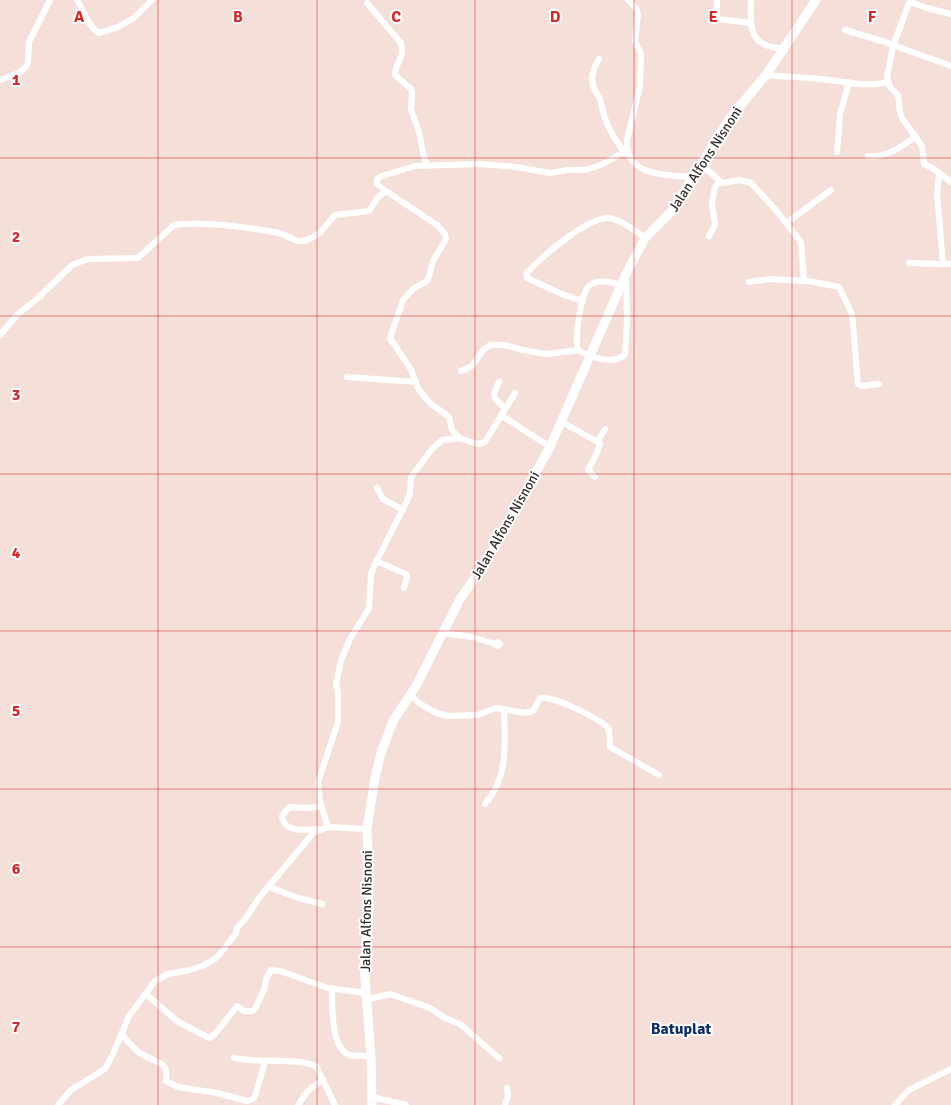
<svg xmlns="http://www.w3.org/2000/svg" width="951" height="1105" font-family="Signika,sans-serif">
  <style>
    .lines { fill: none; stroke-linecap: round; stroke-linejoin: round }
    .minor { stroke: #fff; stroke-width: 6 }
    .major { stroke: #fff; stroke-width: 9 }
    .grid { fill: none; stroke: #d62828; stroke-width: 1; stroke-opacity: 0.55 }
    .labels { text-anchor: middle; stroke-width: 4; stroke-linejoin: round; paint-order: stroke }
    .street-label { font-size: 14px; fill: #332b29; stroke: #fff }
    .quarter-label { font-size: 16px; font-weight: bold; fill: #0e2f63; stroke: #fff }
    .grid-label { font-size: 16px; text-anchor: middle; font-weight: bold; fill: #d62828; stroke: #fff; stroke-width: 4; stroke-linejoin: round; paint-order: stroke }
  </style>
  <rect width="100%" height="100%" fill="#f5dfd9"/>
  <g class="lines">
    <g class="minor">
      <path d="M77,0c6,10 12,28 22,33l19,-6 16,-9 18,-18"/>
      <path d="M628,0l8,8 2,6 -3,27 6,13 -1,32 -13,54c-2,37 39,35 65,37"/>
      <polyline points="717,0 717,19 750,23"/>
      <path d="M751,0c-1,27 -2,48 32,48"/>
      <polyline points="910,0 893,46 887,77 890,87 898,95 900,112 902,118 922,146 924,164 934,169 951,182"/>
      <polyline points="910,2 927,8 951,14"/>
      <path d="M367,3l34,40c4,17 -6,19 -6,32l16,14 1,3 -1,18 8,22 4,21 4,13"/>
      <polyline points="845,30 882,41 951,66"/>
      <path d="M599,59c-5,8 -9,19 -5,29 2,5 6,9 7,14 3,20 12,36 25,52"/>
      <path d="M766,75c18,2 37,2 55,4 19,2 49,9 66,3"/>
      <polyline points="0,80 19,73 26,67 28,62 29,42 50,0"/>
      <polyline points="837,152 840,114 849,82"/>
      <path d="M868,156c18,2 34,-9 48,-20"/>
      <polyline points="701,164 722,183 740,180 751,183 775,209 801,242 804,280 839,287 852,314 858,384 862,386 879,384"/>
      <polyline points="939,174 937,194 943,264 951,264"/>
      <polyline points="386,191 377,184 377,179 382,176 415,166 481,164 517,167 550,173 567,170 585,170 601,165 624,152"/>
      <polyline points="786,223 831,190"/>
      <polyline points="709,236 715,225 712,203 715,187 719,182"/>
      <polyline points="909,263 943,264"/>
      <polyline points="749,282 770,279 805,281"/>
      <path d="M622,285c-9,-2 -23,-7 -32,0 -10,8 -15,53 -12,65 12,7 37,16 47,4l2,-35 -1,-43"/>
      <path d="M583,301l-19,-6 -37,-17 -1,-4c14,-16 60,-56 82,-56 12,1 28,13 37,20"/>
      <path d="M0,335l17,-20 21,-17 34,-33 16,-6 50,-1 36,-33c28,-4 75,2 104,8 9,1 17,10 25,8 18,-5 21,-14 32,-26l34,-4 9,-14 8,-6 51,34 8,9 1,5 -13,22 -5,19 -15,9 -10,11 -13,38 20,30 9,22 11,13 19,14 3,13 7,8"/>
      <polyline points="461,371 472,366 483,350 490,345 505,345 522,350 547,354 578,350"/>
      <polyline points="347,377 416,382"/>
      <path d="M499,382c-8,15 -6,16 6,26"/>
      <polyline points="501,415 550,447"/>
      <polyline points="562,422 596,441 598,441 605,429"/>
      <polyline points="595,477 588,470 596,455 600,444 598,441"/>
      <polyline points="377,488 383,499 403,510"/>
      <polyline points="376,561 406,574 407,577 404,588"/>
      <polyline points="444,633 472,637 495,644"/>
      <polygon points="498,642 500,644 497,646 495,644"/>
      <path d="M410,694l9,9 15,9 14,4 29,-1 19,-7 29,5 8,-2 7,-13c12,-3 61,21 69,31l1,18 49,28"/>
      <path d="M485,804c24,-27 20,-62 19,-95"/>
      <polyline points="328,827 320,802 318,782 338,722 338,693 336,685 341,660 350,639 369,608 371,574 374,566 407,501 410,494 411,477 432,449 442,440 459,438 478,444 485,442 515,393"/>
      <path d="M318,829c-13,1 -34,4 -36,-13l7,-9 21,1 11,-2"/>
      <polyline points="270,887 295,897 322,904"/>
      <path d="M332,988c0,16 -1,57 15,66 6,3 17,1 24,2"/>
      <polyline points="146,994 177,1021 209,1038 215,1034 237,1006 244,1011 252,1011 255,1009 265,987 266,979 271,970 280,971 328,988 366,993"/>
      <polyline points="366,1000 390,994 430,1008 445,1018 460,1024 499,1058"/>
      <polyline points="121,1034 138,1052 163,1065 166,1070 166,1081 178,1087 217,1093 247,1101 253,1099 255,1096 265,1062"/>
      <path d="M234,1058c27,6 57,-1 82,8l19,39"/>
      <polyline points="372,1097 406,1105"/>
      <polyline points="58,1105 71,1090 105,1069 113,1054 129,1016 155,981 168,974 190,970 202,966 215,959 220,954 236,933 237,928 246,918 259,898 313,833 328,827 367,829"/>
      <polyline points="298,1105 307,1092 323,1079"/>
      <polyline points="505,1105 508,1096 507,1088"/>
      <polyline points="895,1105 909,1090 951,1069"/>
    </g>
    <polyline class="major" points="372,1105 371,1056 364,967 369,906 367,829 375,778 381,753 393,721 416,686 460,599 486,562 550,447 626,274 645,238 671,212 730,118 766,75 816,0"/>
  </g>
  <path class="grid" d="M158,0v1105M317,0v1105M475,0v1105M634,0v1105M792,0v1105M0,158h951M0,316h951M0,474h951M0,631h951M0,789h951M0,947h951"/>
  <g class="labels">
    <g class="street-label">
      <text transform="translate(705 159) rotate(-57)" y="5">Jalan Alfons Nisnoni</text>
      <text transform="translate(505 525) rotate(-60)" y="5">Jalan Alfons Nisnoni</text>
      <text transform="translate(366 911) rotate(-89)" y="5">Jalan Alfons Nisnoni</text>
    </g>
    <g class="quarter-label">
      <text x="681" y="1034">Batuplat</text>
    </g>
  </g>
  <g class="grid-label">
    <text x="79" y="22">A</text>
    <text x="238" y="22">B</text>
    <text x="396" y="22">C</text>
    <text x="555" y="22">D</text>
    <text x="713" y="22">E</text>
    <text x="872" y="22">F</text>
    <text x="16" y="85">1</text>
    <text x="16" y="242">2</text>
    <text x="16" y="400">3</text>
    <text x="16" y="558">4</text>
    <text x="16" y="716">5</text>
    <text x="16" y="874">6</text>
    <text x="16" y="1032">7</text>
  </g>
</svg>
